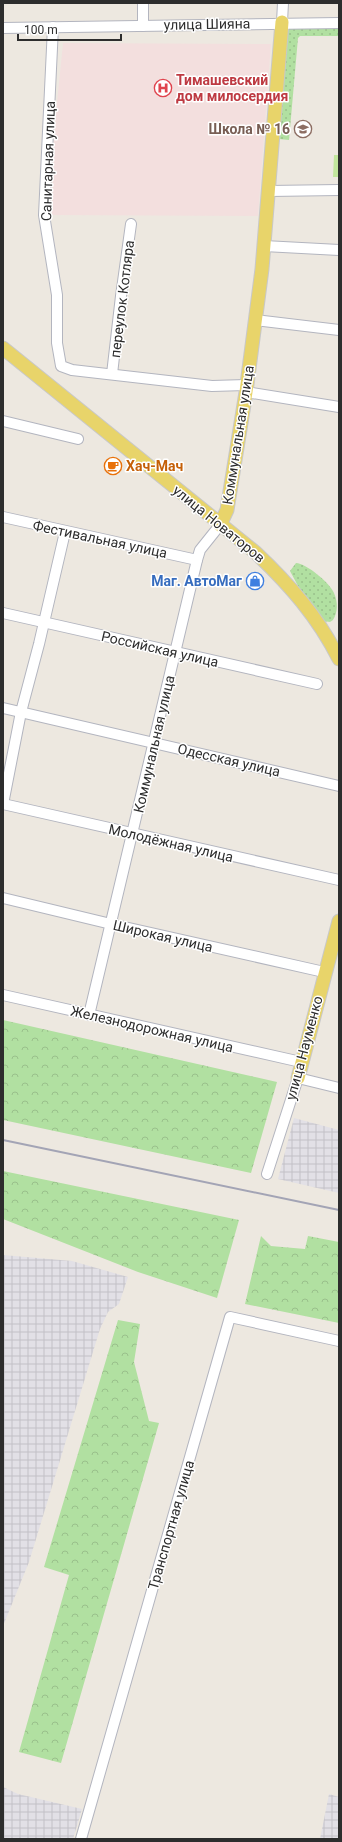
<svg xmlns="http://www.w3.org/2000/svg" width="342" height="1842" font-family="Roboto,sans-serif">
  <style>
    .industrial { fill: url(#industrial-grid) }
    .medical { fill: #f3dfde }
    .grass { fill: url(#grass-dots) }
    .forest { fill: url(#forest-crowns) }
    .pitch { fill: #c2e69d }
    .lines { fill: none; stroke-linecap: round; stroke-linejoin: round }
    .minor-casing { stroke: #b3b5bf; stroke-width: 12 }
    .major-casing { stroke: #c8c8c8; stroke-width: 15 }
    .minor { stroke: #fff; stroke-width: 10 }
    .major { stroke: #e8d46a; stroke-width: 13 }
    .rail { stroke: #a3a4b5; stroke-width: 2 }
    .labels { text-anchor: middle; stroke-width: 3; stroke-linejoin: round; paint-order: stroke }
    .street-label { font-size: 14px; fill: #2d2d2d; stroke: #fff }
    .health-label { font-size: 14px; font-weight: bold; fill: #be3a42; stroke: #fff; text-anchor: start }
    .education-label { font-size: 14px; font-weight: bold; fill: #785e54; stroke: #fff; text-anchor: end }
    .food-label { font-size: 14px; font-weight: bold; fill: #c56008; stroke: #fff; text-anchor: start }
    .shop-label { font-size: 14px; font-weight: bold; fill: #366cbe; stroke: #fff; text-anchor: end }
  </style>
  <defs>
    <pattern id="industrial-grid" width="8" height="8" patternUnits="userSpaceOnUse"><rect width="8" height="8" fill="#e2e0e6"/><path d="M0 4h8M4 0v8" fill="none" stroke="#c2c0c6"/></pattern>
    <pattern id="grass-dots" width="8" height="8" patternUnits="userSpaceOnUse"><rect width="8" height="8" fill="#b1e0a1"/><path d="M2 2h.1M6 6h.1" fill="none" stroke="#99c08b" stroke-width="1.8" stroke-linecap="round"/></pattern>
    <pattern id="forest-crowns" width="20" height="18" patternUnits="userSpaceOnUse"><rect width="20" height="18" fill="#b1e0a1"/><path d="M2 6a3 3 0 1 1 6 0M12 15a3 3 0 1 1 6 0" fill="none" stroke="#99c08b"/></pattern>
  </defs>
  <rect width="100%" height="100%" fill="#ede8e0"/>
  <g class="industrial">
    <polygon points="294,1118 339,1130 339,1193 278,1179"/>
    <polygon points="3,1255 72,1261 128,1277 119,1304 108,1312 100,1329 29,1562 3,1626"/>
    <polygon points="3,1787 18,1794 82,1809 73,1839 3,1839"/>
    <polygon points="329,1794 339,1797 339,1839 320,1839"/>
  </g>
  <polygon class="medical" points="63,43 271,44 258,216 52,215 54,132"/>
  <g class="grass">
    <polygon points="339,26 339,36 300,36 298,38 289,140 279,139 287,29 289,27"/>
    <path d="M296,563c10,0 35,21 38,30 4,9 4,19 -1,27l-3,2 -7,-1 -25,-35 -8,-15z"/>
  </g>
  <g class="forest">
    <polygon points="3,1020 277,1082 251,1173 3,1120"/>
    <polygon points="3,1171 239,1220 217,1298 138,1272 3,1219"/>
    <polygon points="261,1236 271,1246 305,1249 308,1236 339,1242 339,1323 245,1304"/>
    <polygon points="118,1320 140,1324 134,1362 149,1421 159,1423 61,1763 19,1752 69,1575 44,1567"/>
  </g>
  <polygon class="pitch" points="334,155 339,155 339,177 333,177"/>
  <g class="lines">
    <defs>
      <g id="minor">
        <polyline points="143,3 143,26"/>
        <polyline points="282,22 283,3"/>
        <polyline points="53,27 44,215 57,295 57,343 61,366 72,370 212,386 246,385"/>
        <polyline points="3,28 339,23"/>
        <polyline points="269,191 339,190"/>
        <polyline points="264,246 339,250"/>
        <polyline points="255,320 339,330"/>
        <polyline points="112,374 121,296 131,224"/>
        <polyline points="246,392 339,407"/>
        <polyline points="3,421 78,439"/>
        <polyline points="3,517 197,560"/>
        <polyline points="3,613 317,684"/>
        <polyline points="3,708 339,786"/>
        <polyline points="3,804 339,880"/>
        <polyline points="3,804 21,712 39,644 65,532"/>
        <polyline points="3,898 111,924 324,972"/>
        <polyline points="3,995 301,1062"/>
        <polyline points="89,1015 197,560 200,550 220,525"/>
        <polyline points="267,1174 298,1078 339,1088"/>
        <polyline points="81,1839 230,1317 339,1341"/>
      </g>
      <g id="major">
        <path d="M3,348l252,204c34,32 63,65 84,107"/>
        <polyline points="220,525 227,510 246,392 262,269 282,22"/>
        <polyline points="298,1078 339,921"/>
      </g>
    </defs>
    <use href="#minor" class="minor-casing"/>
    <use href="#major" class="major-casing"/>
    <use href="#minor" class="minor"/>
    <use href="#major" class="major"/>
    <polyline class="rail" points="3,1140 339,1210"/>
  </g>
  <defs>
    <symbol id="hospital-ring" viewBox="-11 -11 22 22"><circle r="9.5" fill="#fff" stroke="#e0444e" stroke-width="1.5"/><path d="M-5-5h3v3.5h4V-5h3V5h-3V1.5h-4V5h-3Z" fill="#e0444e"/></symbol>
    <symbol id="school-ring" viewBox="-11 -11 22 22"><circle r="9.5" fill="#fff" stroke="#8d6e63" stroke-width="1.5"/><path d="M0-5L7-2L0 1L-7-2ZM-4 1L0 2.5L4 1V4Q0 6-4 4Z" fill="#8d6e63"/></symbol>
    <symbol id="cafe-ring" viewBox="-11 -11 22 22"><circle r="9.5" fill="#fff" stroke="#e8710a" stroke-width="1.5"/><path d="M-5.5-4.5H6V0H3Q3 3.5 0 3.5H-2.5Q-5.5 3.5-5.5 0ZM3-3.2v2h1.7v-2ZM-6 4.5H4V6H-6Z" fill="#e8710a"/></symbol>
    <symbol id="shop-ring" viewBox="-11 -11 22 22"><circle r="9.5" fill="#fff" stroke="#3f7fe0" stroke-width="1.5"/><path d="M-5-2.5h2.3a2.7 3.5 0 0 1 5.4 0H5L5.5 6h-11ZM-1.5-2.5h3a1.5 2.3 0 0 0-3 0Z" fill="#3f7fe0"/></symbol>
  </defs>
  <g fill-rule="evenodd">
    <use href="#hospital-ring" x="153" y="78" width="20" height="20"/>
    <use href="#school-ring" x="293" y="119" width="20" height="20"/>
    <use href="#cafe-ring" x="103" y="456" width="20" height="20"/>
    <use href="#shop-ring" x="245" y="571" width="20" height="20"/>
  </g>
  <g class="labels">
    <g class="street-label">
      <text transform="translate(207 24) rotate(-1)" y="5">улица Шияна</text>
      <text transform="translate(48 161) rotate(-88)" y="5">Санитарная улица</text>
      <text transform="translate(122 299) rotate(-83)" y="5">переулок Котляра</text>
      <text transform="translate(238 435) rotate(-81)" y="5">Коммунальная улица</text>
      <text transform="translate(219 524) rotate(39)" y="5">улица Новаторов</text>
      <text transform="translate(100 539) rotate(12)" y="5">Фестивальная улица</text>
      <text transform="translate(160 649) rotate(13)" y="5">Российская улица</text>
      <text transform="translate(154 744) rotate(-77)" y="5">Коммунальная улица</text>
      <text transform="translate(229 760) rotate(13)" y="5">Одесская улица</text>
      <text transform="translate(171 843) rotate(13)" y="5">Молодёжная улица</text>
      <text transform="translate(163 936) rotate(13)" y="5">Широкая улица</text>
      <text transform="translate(152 1029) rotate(13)" y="5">Железнодорожная улица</text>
      <text transform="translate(304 1048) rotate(-75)" y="5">улица Науменко</text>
      <text transform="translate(171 1525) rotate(-74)" y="5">Транспортная улица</text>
    </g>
    <g class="health-label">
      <text x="176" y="85">Тимашевский<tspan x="176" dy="16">дом милосердия</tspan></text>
    </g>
    <g class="education-label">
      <text x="290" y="134">Школа № 16</text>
    </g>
    <g class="food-label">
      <text x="126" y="471">Хач-Мач</text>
    </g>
    <g class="shop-label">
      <text x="242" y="586">Маг. АвтоМаг</text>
    </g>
  </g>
  <rect width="342" height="1842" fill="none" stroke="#2d2d2d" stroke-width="8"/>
  <path d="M18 34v6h103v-6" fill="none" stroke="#2d2d2d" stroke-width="2"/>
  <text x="24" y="34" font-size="12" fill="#2d2d2d" stroke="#ffffff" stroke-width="3" paint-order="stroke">100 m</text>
</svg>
